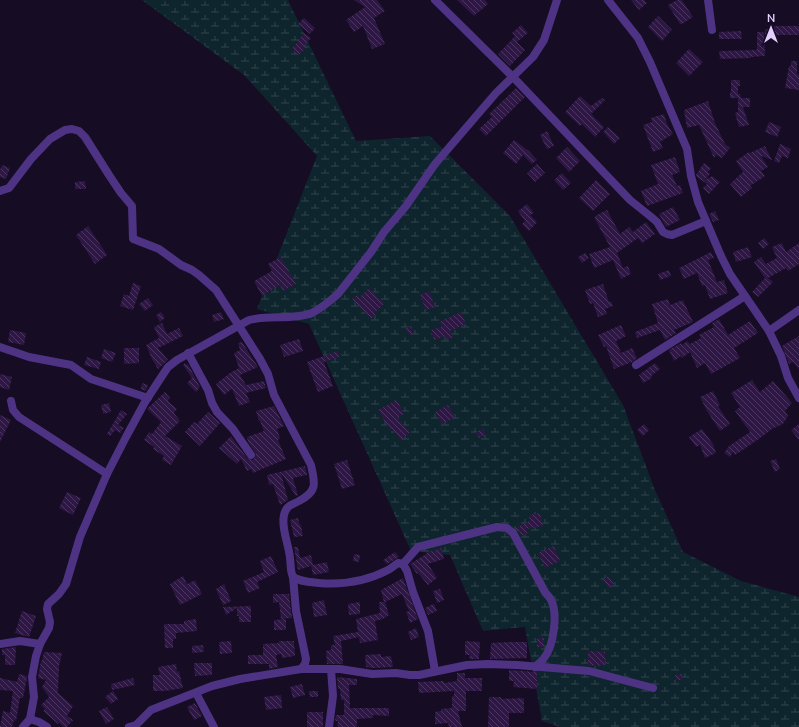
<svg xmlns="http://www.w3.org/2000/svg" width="799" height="727" font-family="'Nunito Sans',sans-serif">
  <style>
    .wetland { fill: url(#wetland-marsh) }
    .building { fill: url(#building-back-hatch) }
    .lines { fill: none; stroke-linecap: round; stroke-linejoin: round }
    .minor { stroke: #4e3385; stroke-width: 8 }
  </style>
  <defs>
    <pattern id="wetland-marsh" width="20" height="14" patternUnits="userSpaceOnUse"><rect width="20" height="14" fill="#0e252d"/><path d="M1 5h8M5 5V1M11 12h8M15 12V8" fill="none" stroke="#31434c"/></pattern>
    <pattern id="building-back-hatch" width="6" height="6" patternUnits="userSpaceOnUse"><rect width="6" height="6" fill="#2e1645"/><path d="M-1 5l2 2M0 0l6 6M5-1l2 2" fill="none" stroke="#4c3761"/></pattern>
  </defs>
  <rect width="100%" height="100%" fill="#160c23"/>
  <polygon class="wetland" points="142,0 288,0 356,141 430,136 510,216 623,405 655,490 683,552 741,581 799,597 799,727 560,727 542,721 525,627 483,631 450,555 411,551 309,324 257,309 317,156 244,75"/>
  <g class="building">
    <polygon points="354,0 377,0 385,11 374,18 385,44 372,49 363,26 354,32 346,20 365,7"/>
    <polygon points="457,0 485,0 488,4 474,16"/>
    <polygon points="631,0 644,0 647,3 639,10"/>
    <polygon points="677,0 682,0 693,17 682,24 680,24 668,5"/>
    <polygon points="658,16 672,30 662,41 648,27"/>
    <polygon points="304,18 315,28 310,34 298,24"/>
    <polygon points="521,25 528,33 517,42 525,50 510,66 498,54 515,36 512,33"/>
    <polygon points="774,26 799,26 799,35 771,35 771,37 765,37 765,29 774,29"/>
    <polygon points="741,31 742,39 719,39 719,32"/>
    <polygon points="757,32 764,32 765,56 751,57 751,58 720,59 719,51 757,50"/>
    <polygon points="304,33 311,38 304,46 306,47 299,55 292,49"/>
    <polygon points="689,49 703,62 689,76 676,63"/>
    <polygon points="791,61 797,61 797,74 799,75 799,90 785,88 789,66 791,66"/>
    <polygon points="731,80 740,80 740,86 738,86 738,98 730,98 730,92 731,92"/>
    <polygon points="516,88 525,97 486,136 479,129 492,117 489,114"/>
    <polygon points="738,94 740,94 741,98 750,98 750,107 743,107 749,125 739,127 735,113 738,112"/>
    <polygon points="580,96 591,106 602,98 605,100 591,114 604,127 595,137 582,124 580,126 565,112"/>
    <polygon points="708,101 715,123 725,144 730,148 722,158 716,155 714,158 699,125 687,128 684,110"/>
    <polygon points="664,114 667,124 673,134 660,142 663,148 653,152 643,125 652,122 651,118"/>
    <polygon points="769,122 781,127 777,137 765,132"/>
    <polygon points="608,127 620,138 614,144 603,132"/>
    <polygon points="547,131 554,146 547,149 540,135"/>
    <polygon points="514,140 529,151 537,160 532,164 523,155 516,164 503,153"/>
    <polygon points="780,144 791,149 788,158 782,156 779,163 774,161"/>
    <polygon points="765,146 772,160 761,156 768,167 761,171 765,176 750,186 752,188 741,197 730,184 743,172 736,161 749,152 750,153"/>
    <polygon points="567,147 580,161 569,172 556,158"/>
    <polygon points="675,157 680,172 672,175 677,186 680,185 683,193 647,206 641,191 658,184 651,165"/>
    <polygon points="704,163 711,168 708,172 710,174 705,180 712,176 720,182 709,194 703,188 707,184 697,177 696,175"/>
    <polygon points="537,164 545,173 535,182 527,173"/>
    <polygon points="2,165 10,168 6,179 0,177 0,170"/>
    <polygon points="562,173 571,183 563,190 554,180"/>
    <polygon points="596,180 610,194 593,211 579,198"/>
    <polygon points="85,181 86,189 75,189 75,182"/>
    <polygon points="527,204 534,213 530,215 537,222 529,231 522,224 525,221 518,211"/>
    <polygon points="673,207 680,220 666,227 659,214"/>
    <polygon points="607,210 620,234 629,227 633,232 646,222 655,234 642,243 638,238 617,253 623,268 628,266 631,274 621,279 613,260 594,268 589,254 610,247 595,219 595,216"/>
    <polygon points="715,211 719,220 713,222 709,214"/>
    <polygon points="88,226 107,255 95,264 76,235"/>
    <polygon points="764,238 769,244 763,249 758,243"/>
    <polygon points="782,243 786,252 799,243 799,264 788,271 786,268 768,278 773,282 758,297 752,292 765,278 754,262 761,257 766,264 777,258 772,247"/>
    <polygon points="748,247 752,257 736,262 733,252"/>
    <polygon points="711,252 714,258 708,260 717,282 724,280 728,293 710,299 705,285 702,286 697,273 684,279 679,268"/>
    <polygon points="585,253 589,258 582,263 578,257"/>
    <polygon points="281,257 296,284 283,291 280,285 262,296 254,281 272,271 268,264"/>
    <polygon points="669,270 671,276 660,280 658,274"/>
    <polygon points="133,283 141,286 133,310 120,306 124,294 129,296"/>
    <polygon points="603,284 609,302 611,301 613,306 605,309 607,314 598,317 593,303 590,304 585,290"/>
    <polygon points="369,288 384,304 374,313 376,315 371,319 352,299 357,295 359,298"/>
    <polygon points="429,291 435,307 426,310 420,295"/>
    <polygon points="148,298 153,305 145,311 139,304"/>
    <polygon points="668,299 670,305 683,300 693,322 674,330 676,333 665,340 660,330 637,338 635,332 658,323 652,304"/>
    <polygon points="161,312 165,318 160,322 156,315"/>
    <polygon points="221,312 224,319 214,322 212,315"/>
    <polygon points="461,312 466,324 450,331 453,337 447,340 446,336 434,340 431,330 442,327 439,322"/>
    <polygon points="719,319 728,335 750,321 758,333 734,348 740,358 711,374 705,363 697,368 690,352 682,358 681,356 674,361 669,350 681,343 682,345 687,341 690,344 701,338 699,335 714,327 712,323"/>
    <polygon points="162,323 167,334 179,328 183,336 158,348 168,360 158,369 152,359 146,345 159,338 154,327"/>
    <polygon points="621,325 626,336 616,341 621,353 632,348 637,358 632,362 614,369 606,346 604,347 598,335"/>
    <polygon points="411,326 414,333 409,335 406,328"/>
    <polygon points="10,330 26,333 24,345 8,342"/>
    <polygon points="799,336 799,369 793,362 789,364 782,346"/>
    <polygon points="299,339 303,351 284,357 280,345"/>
    <polygon points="242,342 258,367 240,375 246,385 264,381 266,388 246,393 250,402 239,406 232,389 224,395 216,384 230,373 239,368 234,353 240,350 238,343"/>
    <polygon points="124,348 139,348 139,363 124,364"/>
    <polygon points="104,349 116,353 112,362 101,358"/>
    <polygon points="338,351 339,357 324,362 333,386 318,392 307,362"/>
    <polygon points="87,357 101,362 99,369 84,365"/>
    <polygon points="185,363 187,365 188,364 200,387 196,392 187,383 192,378 183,365"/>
    <polygon points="655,363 660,369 651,376 652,378 643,383 639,375"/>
    <polygon points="0,374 12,377 9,390 0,387"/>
    <polygon points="752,380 760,392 773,381 792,403 785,411 788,416 783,424 772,429 756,441 735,455 733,452 730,457 724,453 729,446 750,432 735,411 740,407 731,393"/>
    <polygon points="142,383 148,385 146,391 141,389"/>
    <polygon points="713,391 720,405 718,406 730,424 720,431 707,411 700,397"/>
    <polygon points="165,392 170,398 168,401 177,409 174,413 180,421 165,436 182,446 171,465 162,460 164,456 153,449 154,447 144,440 149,432 152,434 161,422 147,409"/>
    <polygon points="397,400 404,414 397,418 410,432 401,440 392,429 390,430 378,410"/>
    <polygon points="109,403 111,412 103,414 101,405"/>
    <polygon points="448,405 455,417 442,424 435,412"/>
    <polygon points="274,406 284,426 277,429 280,438 278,440 286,459 253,473 251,469 247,471 241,459 237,464 219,448 231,436 247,458 251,460 254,459 256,454 248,442 247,437 264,431 260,421 259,421 256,411"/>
    <polygon points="121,410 127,414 118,425 124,428 120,433 115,430 110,436 107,434"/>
    <polygon points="208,412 220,423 200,446 185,432 194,422 197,424"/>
    <polygon points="0,415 11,420 0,442"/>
    <polygon points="644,424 649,430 643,436 637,430"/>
    <polygon points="799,424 799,440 791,430"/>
    <polygon points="483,429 486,434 479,438 476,432"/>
    <polygon points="702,429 713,444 716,453 705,458 700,445 696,447 689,437"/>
    <polygon points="776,459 780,469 775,472 770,461"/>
    <polygon points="347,460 355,485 342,489 334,464"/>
    <polygon points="305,466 307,475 293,478 298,495 296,496 281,473 288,500 280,505 273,484 269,485 267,475"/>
    <polygon points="67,492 81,498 73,515 59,508"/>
    <polygon points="540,513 543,526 526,529 528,533 522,536 519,531 515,528 530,521 529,515"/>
    <polygon points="298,518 300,525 301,525 303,536 294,537 290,520"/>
    <polygon points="554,546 560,561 545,568 538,553"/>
    <polygon points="294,547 298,547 300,558 311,555 313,565 327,562 329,572 313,575 311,566 298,570"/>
    <polygon points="441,548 444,559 428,564 437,578 428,585 418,573 417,574 410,564 426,554 426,553"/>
    <polygon points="395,552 399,557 387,564 383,560"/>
    <polygon points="354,554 360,555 359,562 353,561"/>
    <polygon points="271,556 278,572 257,582 260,588 248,593 243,581 264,572 260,561"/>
    <polygon points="183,576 187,584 195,580 202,594 180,605 170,584"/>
    <polygon points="608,576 614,584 609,588 603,580"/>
    <polygon points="403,578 418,619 410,623 406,612 409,611 402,594 385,602 389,615 383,619 375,621 378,640 360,643 359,637 341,641 343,664 327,664 326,651 331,650 331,645 335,645 333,636 358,632 356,619 380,613 379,602 384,602 381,590"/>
    <polygon points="224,584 231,601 223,605 216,589"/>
    <polygon points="440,589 444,600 437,603 433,591"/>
    <polygon points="273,594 289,594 292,618 281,619 279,602 273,603"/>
    <polygon points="324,600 327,615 314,617 312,603"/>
    <polygon points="360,602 360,614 349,615 348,604"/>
    <polygon points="434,604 437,611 428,615 425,608"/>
    <polygon points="251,606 251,622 239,622 239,616 237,616 237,608 226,615 223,607"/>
    <polygon points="22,611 36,616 29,637 15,633"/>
    <polygon points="196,619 197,631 176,633 176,639 173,639 173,648 165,648 164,624 184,624 184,621"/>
    <polygon points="286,619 286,630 274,630 274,620"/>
    <polygon points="416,628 419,637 411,640 408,632"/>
    <rect x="537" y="638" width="7" height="9"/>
    <polygon points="231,641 232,653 220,654 219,642"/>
    <polygon points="279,641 294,641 295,656 282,658 281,654 276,655 278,667 269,669 269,664 248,664 248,655 263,655 263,644 279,643"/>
    <polygon points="465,641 480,642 479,659 469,659 470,655 465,655"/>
    <polygon points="510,642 527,642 527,658 490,659 491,643"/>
    <polygon points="203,645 204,652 192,653 192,646"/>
    <polygon points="16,647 15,665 5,665 5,655 2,655 2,649"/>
    <polygon points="588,651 605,652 605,666 588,665"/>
    <polygon points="44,652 62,653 59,666 58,693 73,706 67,716 73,720 67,727 64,727 59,723 58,724 43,711 45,709 41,705 49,697 42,687 46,680 38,678 41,661 42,661"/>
    <polygon points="381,654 381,657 391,656 393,667 372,668 366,667 365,655"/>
    <polygon points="194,663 212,663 212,675 195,676"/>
    <polygon points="176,664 177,672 179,671 183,688 165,691 153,691 153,675 160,675 158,667"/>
    <polygon points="509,670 537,672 537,689 513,687 514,681 509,681"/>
    <polygon points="457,673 465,673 465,678 482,678 482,691 466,691 466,711 458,711 462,727 449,727 448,723 435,724 435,712 441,711 441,709 452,708 452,696 454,696 454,691 419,693 418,682 444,681 444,683 457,681"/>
    <polygon points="19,674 27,676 27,678 23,698 20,698 16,721 14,720 12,727 0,727 3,711 10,713 13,691 0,690 0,678 17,682"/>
    <polygon points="682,674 682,680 676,680 675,675"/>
    <polygon points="337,677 357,679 357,685 349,685 350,708 389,708 389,716 373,715 373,718 357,719 357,727 337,727 338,721 335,721 336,715 344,715 344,700 341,700 340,689 338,689"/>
    <polygon points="133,678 135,685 112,690 111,684"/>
    <polygon points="302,684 305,695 293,698 290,687"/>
    <polygon points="113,691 118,699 111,704 105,697"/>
    <polygon points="309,691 318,691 318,697 310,697"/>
    <polygon points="281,695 282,708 266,710 264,697"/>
    <polygon points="489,697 501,697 501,699 524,698 524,713 509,713 509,727 488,727"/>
    <polygon points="195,703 202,716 194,720 187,707"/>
    <polygon points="107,707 114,719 106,724 99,711"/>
    <rect x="307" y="712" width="16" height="15"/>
  </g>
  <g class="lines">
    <g class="minor">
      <polyline points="435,0 513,77 630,200 650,216 657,222 663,232 667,234 672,235 706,221"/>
      <polyline points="608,0 638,38 650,62 687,149 691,176 698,202 721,256 730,274 769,331 781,356 788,378 799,398"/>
      <polyline points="708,0 712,30"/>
      <path d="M0,191l9,-3 22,-29 19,-20 15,-9 7,-1 7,2 6,6 24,38 12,18 11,13 1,33 3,1 23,9 22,16 11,5 7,5 17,15 44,69 8,15 6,21 37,70c4,18 7,26 -12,36 -3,2 -8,3 -11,6 -11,12 1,37 2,51 1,7 0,13 3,19l3,34 10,48 -1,5 -4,5"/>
      <polyline points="769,331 799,310"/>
      <polyline points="0,347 29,357 71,365 91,379 148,398"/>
      <polyline points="188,353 208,390 212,403 217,412 233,429 251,455"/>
      <polyline points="636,365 745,296"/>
      <polyline points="11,401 13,410 19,417 107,474"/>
      <path d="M403,564l15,-17 79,-20 10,1 6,5 32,59c2,3 5,5 6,8 7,13 3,46 -7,58 -2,4 -6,6 -9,9"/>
      <polyline points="403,564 407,571 413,592 428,631 435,671"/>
      <path d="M293,577c8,5 17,5 26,6 24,2 48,-2 69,-13 4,-2 7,-5 10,-7l5,1"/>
      <polyline points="0,644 20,641 40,644"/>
      <polyline points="196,693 214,727"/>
      <polyline points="30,719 39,722 47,727"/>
      <path d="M23,727l7,-8 4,-22 -2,-20 4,-21 4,-12 9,-16 1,-6 -3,-13 1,-5 11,-10 7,-10 14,-47 27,-63 19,-37 19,-35 17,-26 6,-9 9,-7 72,-40c19,-5 46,0 63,-7 10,-5 18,-12 26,-19l33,-42 13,-20 22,-26 29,-42 61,-71 37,-36 11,-17 13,-40"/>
      <polyline points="129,727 136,725 151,710 212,686 240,679 301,669 340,669 372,674 396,673 410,675 419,675 467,665 488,664 517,665 589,671 653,688"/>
      <polyline points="329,727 333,696 331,669"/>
    </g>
  </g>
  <g transform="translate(771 28)" stroke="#160c23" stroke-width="3" paint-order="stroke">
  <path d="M0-3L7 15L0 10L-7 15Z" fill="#e2ceff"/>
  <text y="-6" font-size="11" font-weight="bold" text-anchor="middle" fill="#e2ceff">N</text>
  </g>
</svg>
